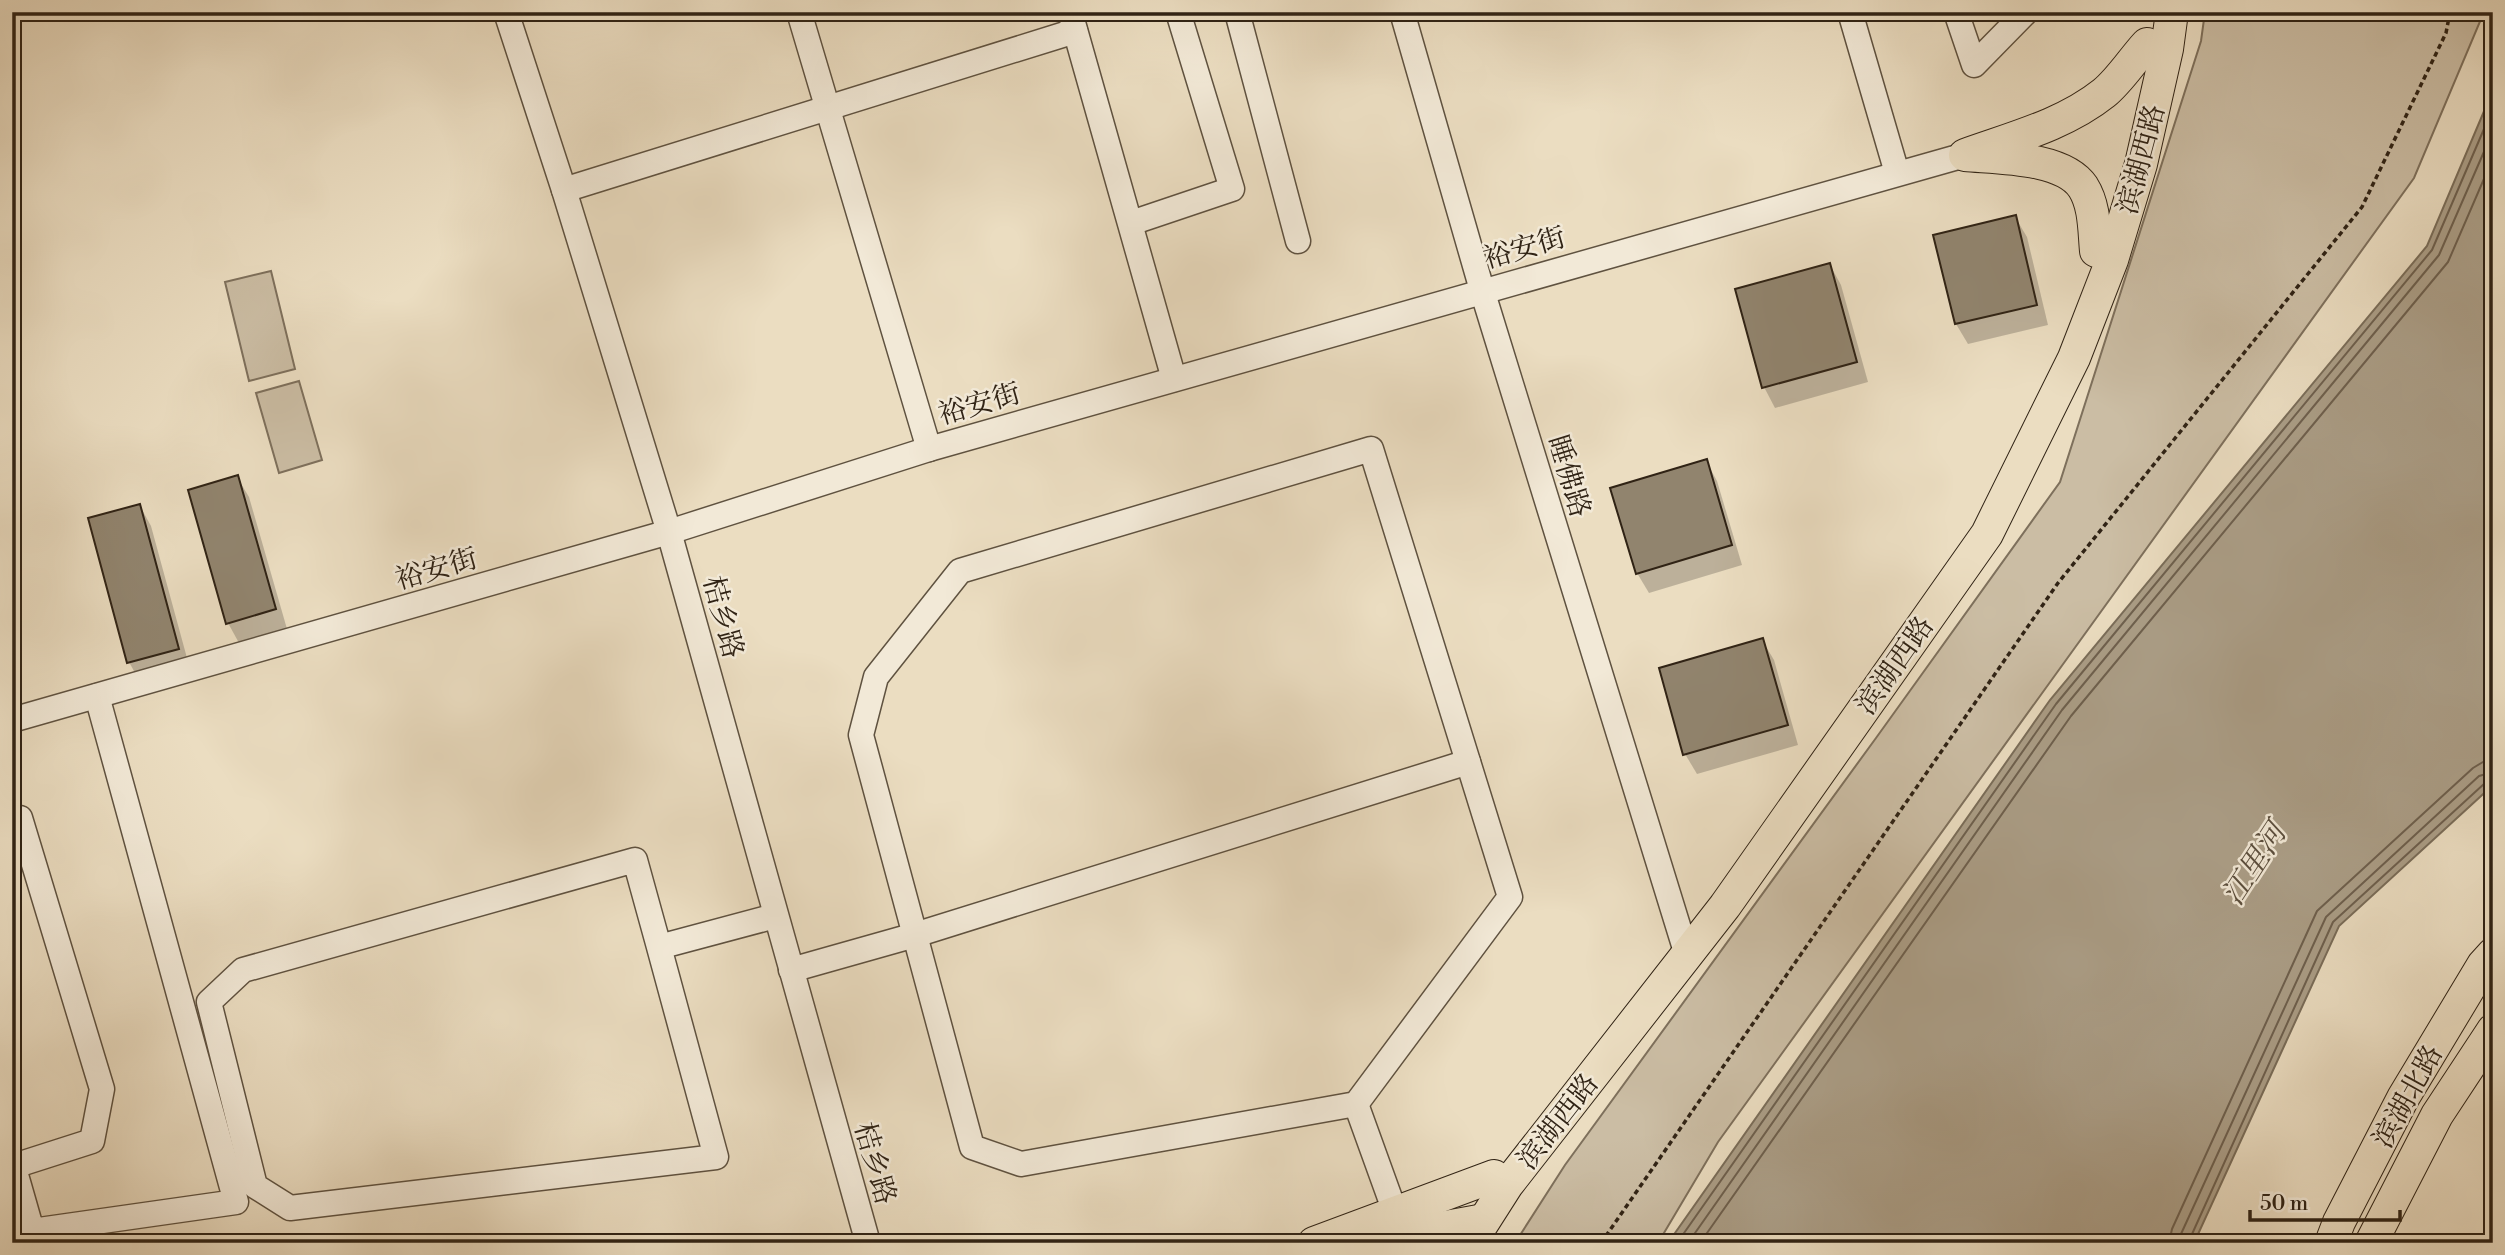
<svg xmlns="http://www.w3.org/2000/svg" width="2505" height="1255" font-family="'Libre Bodoni','Noto Serif SC',serif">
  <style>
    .green { fill: #cbbda4; stroke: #7e705c; stroke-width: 2 }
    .water { fill: #ab9e87; stroke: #7a6d59; stroke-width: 2 }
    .shadow { fill: #0003 }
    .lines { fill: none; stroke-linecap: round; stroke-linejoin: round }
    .shore { stroke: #6e604e; stroke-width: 2 }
    .building { fill: #91846e; stroke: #302315; stroke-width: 2 }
    .minor-casing { stroke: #5f5240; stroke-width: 27 }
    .major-casing { stroke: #302315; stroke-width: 34 }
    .path { stroke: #302315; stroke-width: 3.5; stroke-dasharray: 5 3.5; stroke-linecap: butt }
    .minor { stroke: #f2e9d7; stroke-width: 24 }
    .major { stroke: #ebddc1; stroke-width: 32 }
    .labels { text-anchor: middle; stroke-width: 5; stroke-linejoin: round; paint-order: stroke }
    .street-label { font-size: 28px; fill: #302315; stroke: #f2e9d7 }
    .water-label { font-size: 30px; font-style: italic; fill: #5b4e3d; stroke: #f2e9d7 }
  </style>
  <rect width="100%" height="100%" fill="#ebddc1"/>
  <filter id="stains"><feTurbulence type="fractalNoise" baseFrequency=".00286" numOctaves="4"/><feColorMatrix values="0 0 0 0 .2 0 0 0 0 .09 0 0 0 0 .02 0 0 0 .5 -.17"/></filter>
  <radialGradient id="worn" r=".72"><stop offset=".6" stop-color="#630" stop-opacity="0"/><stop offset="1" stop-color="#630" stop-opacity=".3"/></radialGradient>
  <g class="green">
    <polygon points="2205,12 2484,12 2414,178 1718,1142 1658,1243 1515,1243 1565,1165 1876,738 2060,482 2201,41"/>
    <polygon points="271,271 295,369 249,381 225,282"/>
    <polygon points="299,381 322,460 279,473 256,393"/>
  </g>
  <polygon class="water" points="2493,90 2493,785 2339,926 2194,1243 1668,1243 2050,700 2427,246"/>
  <g class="shadow">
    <polygon points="2015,217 2027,237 2048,325 1968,344 1956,324 1935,236"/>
    <polygon points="1830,265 1841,285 1868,382 1775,408 1764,387"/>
    <polygon points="1706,461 1717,481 1742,565 1649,593 1637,573"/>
    <polygon points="237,477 249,497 287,629 239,643 228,623"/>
    <polygon points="140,506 151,526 190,669 140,682 129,662"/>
    <polygon points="1762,640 1774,660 1798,745 1697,774 1685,754"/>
  </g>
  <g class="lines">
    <g class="shore">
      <polyline points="1677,1243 2056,704 2432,250 2493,108"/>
      <polyline points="1688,1243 2062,710 2439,255 2493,131"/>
      <polyline points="1700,1243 2071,716 2448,262 2493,158"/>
      <polyline points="2169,1243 2172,1229 2317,911 2473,768 2483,762 2493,761"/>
      <polyline points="2180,1243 2181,1234 2326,917 2479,776 2493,772"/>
      <polyline points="2188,1243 2333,922 2485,783 2493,781"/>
    </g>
  </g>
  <g class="building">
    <polygon points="2016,215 2037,305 1955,324 1933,235"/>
    <polygon points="1830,263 1857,362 1762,388 1735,289"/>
    <polygon points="1707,459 1732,545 1636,574 1610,488"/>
    <polygon points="238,475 276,609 226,624 188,490"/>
    <polygon points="140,504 179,649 127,663 88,518"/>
    <polygon points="1763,638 1788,725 1683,755 1659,668"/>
  </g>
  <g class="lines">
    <defs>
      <g id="minor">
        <polyline points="506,12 564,190 669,532 868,1243"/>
        <polyline points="799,12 929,449"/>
        <polyline points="1070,12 1174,379"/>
        <polyline points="1237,12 1298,241"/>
        <polyline points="1402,12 1482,290 1687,955"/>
        <polyline points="1850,12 1897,173"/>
        <polyline points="1956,12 1974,65 2026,12"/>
        <polyline points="564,190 1075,31"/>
        <polyline points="1131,223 1232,189 1178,12"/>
        <polygon points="1371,449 1510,897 1356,1104 1021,1164 972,1147 861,735 876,677 960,571"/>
        <polyline points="12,720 669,532 929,449 1965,155"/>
        <polyline points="12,820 20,818 102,1089 92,1141 14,1166"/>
        <polyline points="659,947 716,1157 290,1208 255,1186 209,1002 243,970 635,860 659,947 775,916"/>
        <polyline points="791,970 915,935 1468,762"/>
        <polyline points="1356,1104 1395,1212"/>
        <polyline points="12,1161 32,1231 236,1202 97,696"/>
      </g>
      <g id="major">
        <path d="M2096,251c-2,-21 -1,-45 -13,-64 -20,-30 -85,-29 -118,-32 47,-17 99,-30 139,-62 16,-13 29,-34 43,-49"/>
        <polyline points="1314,1243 1494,1176"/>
        <polyline points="1359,1243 1484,1220"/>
        <polyline points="1470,1243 1507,1185 1725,906 1987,534 2074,358 2112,260 2141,164 2167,49 2172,12"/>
        <polyline points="2331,1243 2339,1222 2403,1098 2483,965 2493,954"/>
        <polyline points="2371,1243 2437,1115 2493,1030"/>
      </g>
    </defs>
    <use href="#minor" class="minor-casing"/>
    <use href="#major" class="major-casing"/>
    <polyline class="path" points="1601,1243 2058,583 2362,207 2446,33 2450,12"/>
    <use href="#minor" class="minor"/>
    <use href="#major" class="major"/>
  </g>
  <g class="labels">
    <g class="street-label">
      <text transform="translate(2140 159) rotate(-75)" y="10">滨湖西路</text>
      <text transform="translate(1524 247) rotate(-16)" y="10">裕安街</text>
      <text transform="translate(979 403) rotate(-16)" y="10">裕安街</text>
      <text transform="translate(1570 476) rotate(73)" y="10">睡佛路</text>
      <text transform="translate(436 568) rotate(-16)" y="10">裕安街</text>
      <text transform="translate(724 617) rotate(75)" y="10">桔乡路</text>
      <text transform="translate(1894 665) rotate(-55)" y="10">滨湖西路</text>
      <text transform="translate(2407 1096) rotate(-61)" y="10">滨湖北路</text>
      <text transform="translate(1557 1121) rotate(-52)" y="10">滨湖西路</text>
      <text transform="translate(876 1163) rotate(74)" y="10">桔乡路</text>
    </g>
    <g class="water-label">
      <text transform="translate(2254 864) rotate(-57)" y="10">江里河</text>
    </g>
  </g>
  <rect width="2505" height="1255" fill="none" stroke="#ebddc1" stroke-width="42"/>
  <rect x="14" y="14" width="2477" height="1227" fill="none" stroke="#302315" stroke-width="3.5"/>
  <rect x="21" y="21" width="2463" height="1213" fill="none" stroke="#302315" stroke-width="2"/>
  <path d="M2250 1210v10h150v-10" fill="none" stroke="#302315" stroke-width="3.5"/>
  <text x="2260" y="1210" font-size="21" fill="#302315" stroke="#f2e9d7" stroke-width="5" paint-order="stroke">50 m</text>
  <rect width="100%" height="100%" filter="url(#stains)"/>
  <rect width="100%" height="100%" fill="url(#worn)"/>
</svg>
